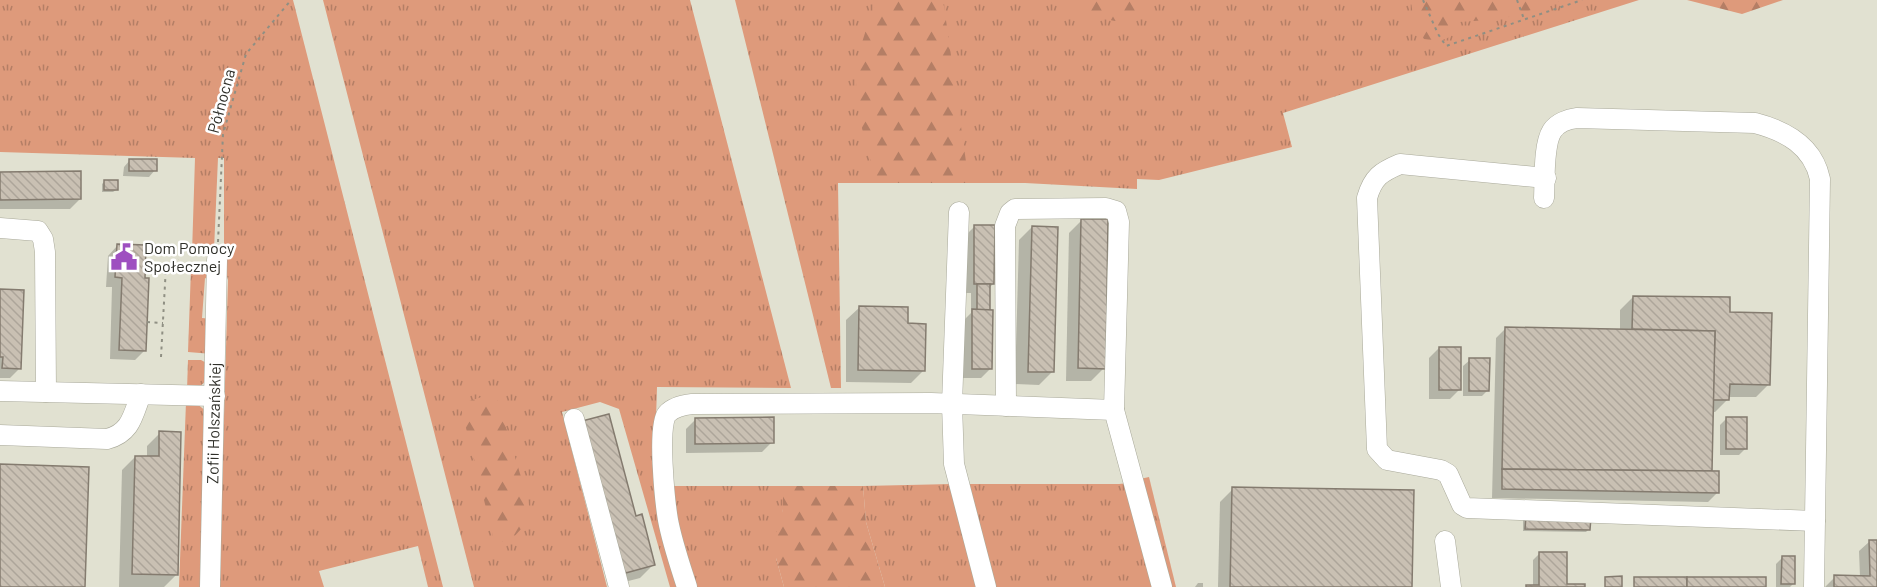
<svg xmlns="http://www.w3.org/2000/svg" width="1877" height="587" font-family="Barlow,sans-serif">
  <style>
    .grass { fill: url(#grass-tufts) }
    .forest { fill: url(#forest-firs) }
    .shadow { fill: #0003 }
    .building { fill: url(#building-back-hatch); stroke: #847b6f; stroke-width: 1.5 }
    .lines { fill: none; stroke-linecap: round; stroke-linejoin: round }
    .minor-casing { stroke: #a9a99a; stroke-width: 21 }
    .path { stroke: #8f8f83; stroke-width: 2; stroke-dasharray: 3 4.5; stroke-linecap: butt }
    .minor { stroke: #fff; stroke-width: 20 }
    .labels { text-anchor: middle; stroke-width: 5; stroke-linejoin: round; paint-order: stroke }
    .street-label { font-size: 16px; fill: #2f2f29; stroke: #fff }
    .poi-label { font-size: 16px; fill: #2f2f29; stroke: #fff; text-anchor: start }
  </style>
  <defs>
    <pattern id="grass-tufts" width="24" height="20" patternUnits="userSpaceOnUse" patternTransform="scale(1.5)"><rect width="24" height="20" fill="#de9a7b"/><path d="M3 7l-1-3M5 7V3M7 7l1-3M15 17l-1-3M17 17v-4M19 17l1-3" fill="none" stroke="#b47e65"/></pattern>
    <pattern id="forest-firs" width="22" height="20" patternUnits="userSpaceOnUse" patternTransform="scale(1.5)"><rect width="22" height="20" fill="#de9a7b"/><path d="M5 1l3.5 6h-7zM16 11l3.5 6h-7z" fill="#b47e65"/></pattern>
    <pattern id="building-back-hatch" width="6" height="6" patternUnits="userSpaceOnUse" patternTransform="scale(1.5)"><rect width="6" height="6" fill="#c9c0b3"/><path d="M-1 5l2 2M0 0l6 6M5-1l2 2" fill="none" stroke="#ada59a"/></pattern>
  </defs>
  <rect width="100%" height="100%" fill="#e1e1d1"/>
  <g class="grass">
    <polygon points="0,0 293,0 443,587 428,587 418,546 319,571 324,587 219,587 228,280 224,264 224,158 218,158 214,250 205,255 192,253 195,158 0,152"/>
    <polygon points="323,0 690,0 791,388 657,387 654,485 660,486 679,587 670,587 619,409 600,402 562,412 607,587 474,587"/>
    <polygon points="735,0 1639,0 1283,113 1292,147 1159,180 1137,179 1137,189 1025,183 838,183 841,388 831,388"/>
    <path d="M191,268c11,1 16,2 21,13l-7,-3 -3,40 11,1 -1,35 -24,-2z"/>
    <path d="M188,360h13l11,6c-5,14 -9,23 -25,24z"/>
    <polygon points="186,402 196,403 207,412 203,587 179,587"/>
    <polygon points="1149,477 1176,587 1169,587 1140,479"/>
    <polygon points="1128,483 1156,587 994,587 968,484 1119,484"/>
    <polygon points="952,484 979,587 885,587 866,522 863,486"/>
    <polygon points="674,486 783,486 783,509 776,558 784,587 692,587 674,522"/>
  </g>
  <g class="forest">
    <path d="M877,0h64l3,6 25,177h-92c-9,-33 -21,-67 -21,-101 0,-28 11,-56 21,-82z"/>
    <polygon points="1068,0 1154,0 1137,17 1115,21 1085,15"/>
    <path d="M1411,0h154l-63,19 -43,3c-11,20 -12,19 -35,17 -8,-11 -12,-25 -13,-39z"/>
    <polygon points="1687,0 1783,0 1742,14"/>
    <polygon points="488,395 498,401 528,500 531,518 512,539 495,544 460,404"/>
    <polygon points="783,486 863,486 866,522 885,587 784,587 776,558 774,540 783,509"/>
  </g>
  <g class="shadow">
    <polygon points="130,160 155,170 149,177 123,176 124,167"/>
    <polygon points="0,174 80,199 70,209 0,209"/>
    <polygon points="105,181 116,190 113,192 102,192 102,184"/>
    <polygon points="1082,220 1104,368 1091,381 1066,381 1069,233"/>
    <polygon points="975,226 993,284 989,288 991,368 981,378 963,378 963,321 971,313 971,293 964,293 965,236"/>
    <polygon points="1032,227 1052,372 1039,385 1015,384 1019,240"/>
    <polygon points="117,246 145,350 135,360 110,359 112,287 106,287 108,256"/>
    <polygon points="0,290 20,368 10,378 0,378"/>
    <polygon points="1633,297 1728,313 1769,384 1756,397 1728,397 1728,399 1715,412 1712,412 1711,472 1718,492 1708,502 1492,498 1496,338 1506,328 1620,330 1620,310"/>
    <polygon points="860,307 906,325 924,370 911,383 846,382 846,320"/>
    <polygon points="1439,348 1460,389 1450,399 1429,399 1429,358"/>
    <polygon points="1470,360 1488,390 1482,396 1463,396 1463,366"/>
    <polygon points="1727,418 1746,448 1739,455 1720,455 1720,425"/>
    <polygon points="696,419 772,442 762,452 686,453 686,429"/>
    <polygon points="160,433 176,575 164,587 119,587 122,470 135,457 147,457 147,446"/>
    <polygon points="1233,489 1410,587 1218,587 1220,502"/>
    <polygon points="1526,517 1589,529 1586,532 1523,531 1523,520"/>
    <polygon points="635,518 653,565 640,578 609,586"/>
    <polygon points="1869,542 1877,542 1877,587 1825,587 1835,577 1860,577 1859,551"/>
    <polygon points="1540,553 1565,586 1583,587 1526,587 1533,587 1533,560"/>
    <polygon points="1782,558 1793,584 1790,587 1776,587 1776,564"/>
    <polygon points="1198,583 1203,583 1203,587 1195,587"/>
  </g>
  <g class="building">
    <rect x="129" y="159" width="28" height="12"/>
    <polygon points="81,171 81,199 0,200 0,172"/>
    <rect x="104" y="180" width="14" height="10"/>
    <polygon points="1081,219 1108,219 1106,369 1078,368"/>
    <polygon points="974,225 995,225 994,284 974,284"/>
    <polygon points="1032,226 1058,227 1054,372 1028,372"/>
    <polygon points="117,244 146,245 145,278 149,278 146,351 119,350 122,278 115,277"/>
    <rect x="977" y="284" width="13" height="26"/>
    <polygon points="0,289 24,290 21,369 2,368 3,357 0,357"/>
    <polygon points="1633,296 1730,297 1730,312 1772,313 1770,385 1730,384 1729,400 1713,400 1715,331 1632,329"/>
    <polygon points="859,306 908,307 908,323 926,324 925,371 858,370"/>
    <polygon points="972,309 993,310 992,369 972,369"/>
    <polygon points="1505,327 1715,331 1712,471 1502,469"/>
    <rect x="1439" y="347" width="22" height="43"/>
    <polygon points="1469,358 1490,358 1489,391 1469,391"/>
    <polygon points="609,414 636,516 642,514 655,565 622,574 582,421"/>
    <polygon points="774,417 774,443 695,444 695,418"/>
    <rect x="1726" y="417" width="21" height="32"/>
    <polygon points="159,431 181,432 178,575 132,574 135,456 159,456"/>
    <polygon points="0,464 89,467 85,587 0,587"/>
    <polygon points="1502,469 1719,471 1719,493 1502,489"/>
    <polygon points="1232,487 1414,490 1412,587 1230,587"/>
    <polygon points="1526,516 1591,517 1590,530 1525,529"/>
    <polygon points="1869,540 1877,540 1877,587 1834,587 1834,575 1870,576"/>
    <polygon points="1539,552 1567,552 1567,584 1585,584 1585,587 1526,587 1526,585 1539,585"/>
    <polygon points="1782,556 1795,556 1795,584 1781,584"/>
    <polygon points="1622,576 1622,587 1605,587 1605,577"/>
    <rect x="1634" y="577" width="53" height="10"/>
    <rect x="1687" y="577" width="79" height="10"/>
  </g>
  <g class="lines">
    <defs>
      <g id="minor">
        <path d="M1546,178l-146,-14c-19,8 -27,13 -33,34l10,251 10,11 54,10 7,4 14,31 5,3 348,13"/>
        <path d="M1544,198c1,-17 -1,-53 8,-67 5,-8 16,-12 25,-13l178,5c31,8 58,23 65,56l-6,408"/>
        <polyline points="959,212 952,404 954,464 986,587"/>
        <polyline points="0,228 38,231 43,239 45,252 46,392"/>
        <polyline points="0,391 215,396"/>
        <polyline points="1006,406 1005,226 1010,213 1015,209 1106,208 1116,211 1119,222 1114,410"/>
        <polyline points="574,419 619,587"/>
        <path d="M0,435l107,4c24,-6 26,-24 34,-45"/>
        <polyline points="1445,541 1451,587"/>
        <path id="s1" d="M210,587l7,-327"/>
        <path d="M687,587c-7,-22 -15,-45 -19,-67 -3,-18 -11,-95 -1,-106 6,-7 16,-9 25,-10l239,-1 183,7 48,177"/>
      </g>
    </defs>
    <use href="#minor" class="minor-casing"/>
    <g class="path">
      <polyline points="1423,0 1438,34 1446,46 1582,0"/>
      <polyline points="1517,0 1524,19"/>
      <polyline points="218,242 223,134 246,54 291,0"/>
      <polyline points="147,322 163,323"/>
      <polyline points="161,357 166,266 178,259"/>
    </g>
    <use href="#minor" class="minor"/>
  </g>
  <defs>
    <symbol id="civic-bare" viewBox="-9 -9 18 18"><path d="M-.6-6.5H3V-4.5H.6V-3L4-1V1h2V6H-6V1h2V-1L-.6-3ZM-1.2 2.5V6h2.4V2.5Z" fill="#9e4fc0" stroke="#fff" stroke-width="2.5" paint-order="stroke"/></symbol>
  </defs>
  <g fill-rule="evenodd">
    <use href="#civic-bare" x="105" y="238" width="38" height="38"/>
  </g>
  <g class="labels">
    <g class="street-label">
      <text transform="translate(221 101) rotate(-75)" y="6">Północna</text>
      <text dy="6" stroke="none"><textPath href="#s1" startOffset="164">Zofii Holszańskiej</textPath></text>
    </g>
    <g class="poi-label">
      <text x="144" y="254">Dom Pomocy<tspan x="144" dy="18">Społecznej</tspan></text>
    </g>
  </g>
</svg>
